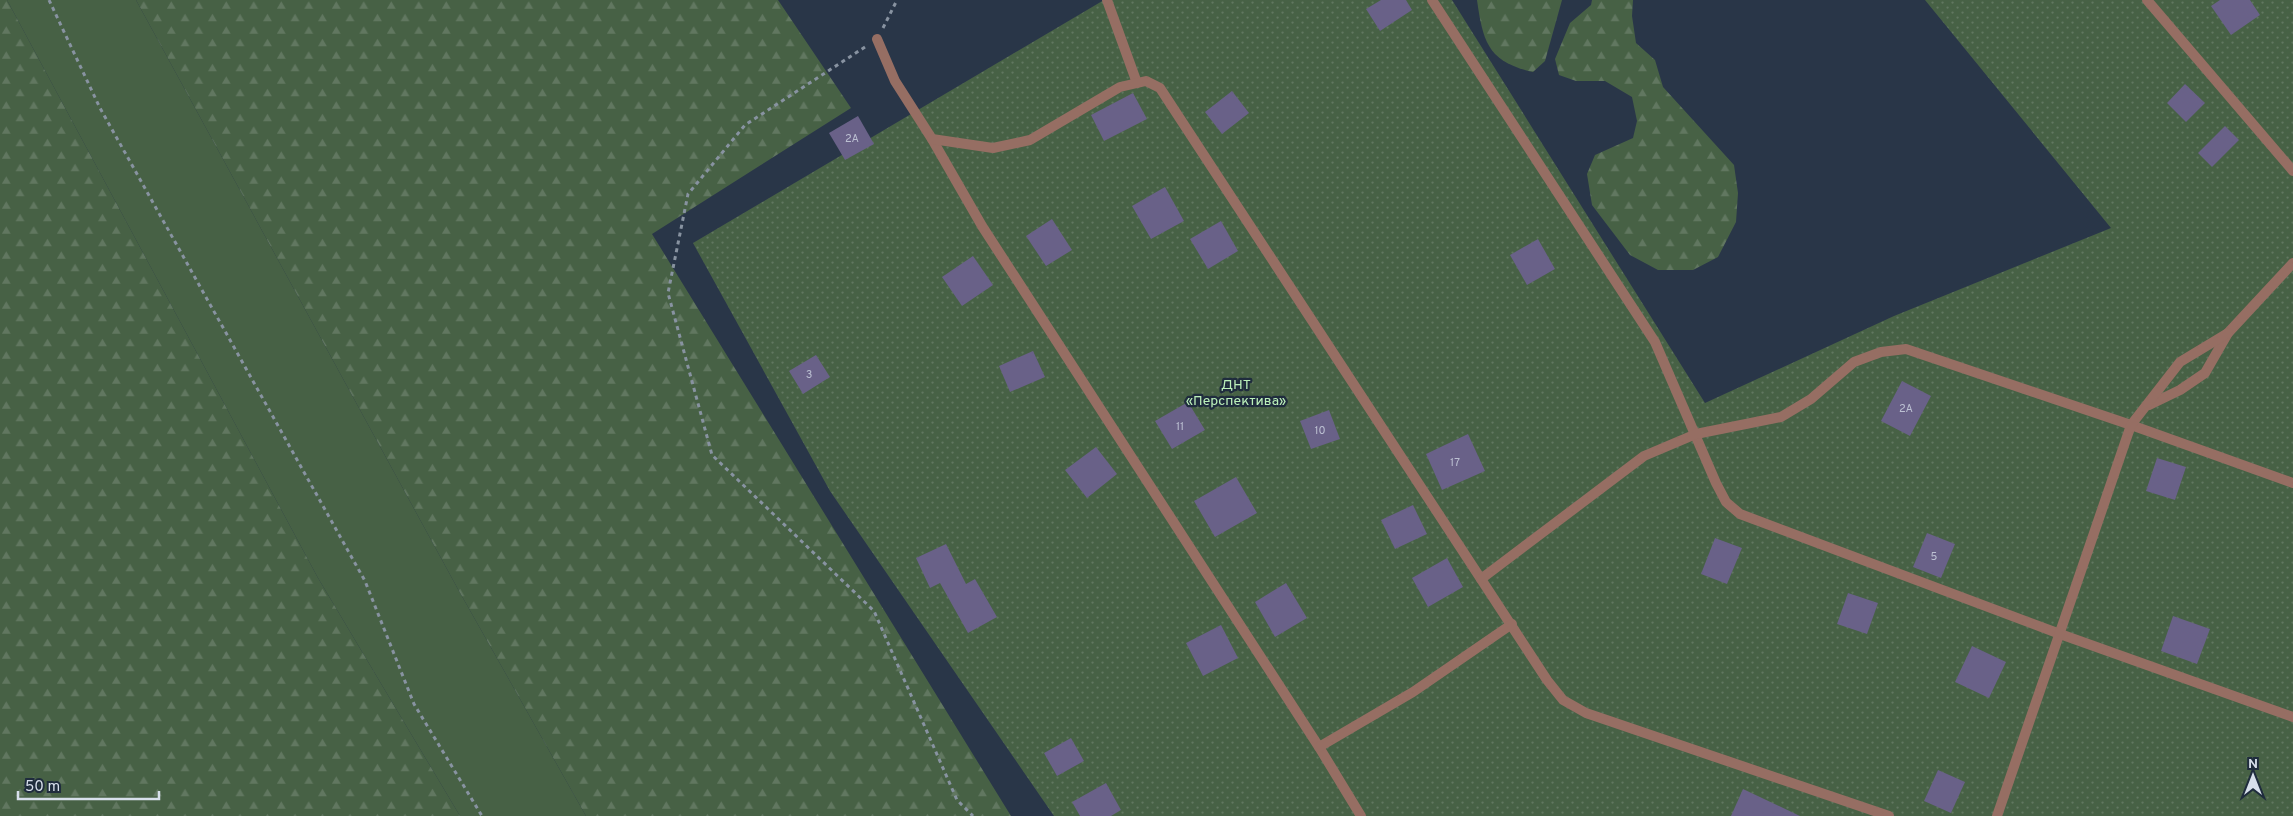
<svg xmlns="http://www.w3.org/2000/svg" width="2293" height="816" font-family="Overpass,sans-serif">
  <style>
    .grass { fill: #476145 }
    .forest { fill: url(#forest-firs) }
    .garden { fill: url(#garden-dots) }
    .building { fill: #696188 }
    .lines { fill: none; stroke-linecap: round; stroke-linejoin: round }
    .path { stroke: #8893a1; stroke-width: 3; stroke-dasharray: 4 4; stroke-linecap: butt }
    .minor { stroke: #966e63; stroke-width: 10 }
    .labels { text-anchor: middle; stroke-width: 4.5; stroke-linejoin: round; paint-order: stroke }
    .number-label { font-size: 11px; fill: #bcc0d2 }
    .park-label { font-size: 14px; fill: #bcf1ba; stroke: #1f2c3d }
  </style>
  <defs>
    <pattern id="forest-firs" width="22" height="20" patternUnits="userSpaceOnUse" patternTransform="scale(1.25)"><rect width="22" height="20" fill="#476145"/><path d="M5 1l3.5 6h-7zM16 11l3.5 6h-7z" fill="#617760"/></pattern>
    <pattern id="garden-dots" width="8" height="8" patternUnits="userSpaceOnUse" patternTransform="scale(1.25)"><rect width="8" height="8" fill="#476145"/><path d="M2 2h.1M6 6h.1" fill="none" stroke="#617760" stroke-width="1.8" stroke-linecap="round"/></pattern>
  </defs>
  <rect width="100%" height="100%" fill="#293648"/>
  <polygon class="grass" points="7,0 136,0 459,591 586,816 460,816 318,578"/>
  <g class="forest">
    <polygon points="0,0 7,0 318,578 460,816 0,816"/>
    <polygon points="136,0 778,0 851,108 652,234 1011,816 586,816 459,591"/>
    <path d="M1477,0h85l-17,61 -12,11c-45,-10 -50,-30 -56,-72z"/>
    <polygon points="1592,0 1633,0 1632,16 1636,43 1655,60 1663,87 1734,165 1738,193 1736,222 1718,257 1693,270 1658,270 1630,255 1592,205 1587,174 1595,155 1633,138 1637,121 1632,97 1605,81 1576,81 1559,75 1555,59 1570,23 1591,5"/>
  </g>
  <polygon class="garden" points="1104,0 1452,0 1705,403 1894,316 2111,228 1925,0 2293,0 2293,816 1054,816 830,491 693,243"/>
  <g class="building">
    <polygon points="1381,0 1406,0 1412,10 1380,31 1366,9"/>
    <polygon points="2220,0 2250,0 2260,15 2231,35 2211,6"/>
    <polygon points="2185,84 2205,103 2186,122 2167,103"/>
    <polygon points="1232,91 1249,113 1222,134 1205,112"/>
    <polygon points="1133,93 1147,119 1104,141 1091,115"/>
    <polygon points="858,116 874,144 845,160 829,133"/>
    <polygon points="2225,126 2239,140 2212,167 2198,153"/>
    <polygon points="1165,187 1184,221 1151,239 1132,206"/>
    <polygon points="1052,219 1072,250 1046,266 1026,236"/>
    <polygon points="1221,221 1238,251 1208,269 1190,239"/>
    <polygon points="1538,239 1555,269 1527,285 1510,255"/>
    <polygon points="973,256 993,285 962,306 942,277"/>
    <polygon points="1033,351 1045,377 1010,392 999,366"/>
    <polygon points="816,355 830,377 803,394 789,371"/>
    <polygon points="1902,381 1931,396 1910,436 1881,421"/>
    <polygon points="1188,402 1205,430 1172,449 1155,421"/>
    <polygon points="1329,410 1340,439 1311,449 1300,421"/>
    <polygon points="1468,434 1485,471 1442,490 1426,454"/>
    <polygon points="1096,447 1117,474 1087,498 1065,470"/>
    <polygon points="2157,458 2186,467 2175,500 2146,491"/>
    <polygon points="1236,477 1257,513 1215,537 1194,501"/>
    <polygon points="1413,505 1427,534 1395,549 1381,520"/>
    <polygon points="1927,533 1955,544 1941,578 1913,567"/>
    <polygon points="1715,538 1742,548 1727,584 1701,574"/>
    <polygon points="946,544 966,584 975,579 997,617 968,633 940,583 930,588 916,558"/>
    <polygon points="1447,558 1463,587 1428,607 1412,578"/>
    <polygon points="1286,583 1307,618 1275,637 1255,602"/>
    <polygon points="1848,593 1878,603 1867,634 1837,624"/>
    <polygon points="2173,616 2210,629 2197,664 2161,651"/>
    <polygon points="1221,625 1238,658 1203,676 1186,643"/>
    <polygon points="1972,646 2006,662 1989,698 1955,682"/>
    <polygon points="1071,738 1084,761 1057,776 1044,753"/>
    <polygon points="1938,770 1965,782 1951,813 1924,801"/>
    <polygon points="1106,783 1121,810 1111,816 1080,816 1072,802"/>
    <polygon points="1743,789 1800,816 1731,816"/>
  </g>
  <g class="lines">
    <g class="path">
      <polyline points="49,0 100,108 365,581 414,704 482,816"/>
      <polyline points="883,28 897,0"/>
      <polyline points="865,47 745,125 688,194 668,293 712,455 874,611 957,800 973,816"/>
    </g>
    <g class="minor">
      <polyline points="1107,0 1137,83"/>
      <polyline points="1432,0 1655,342 1716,483 1726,502 1740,514 2060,634 2293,717"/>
      <polyline points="2147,0 2293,171"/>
      <polyline points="877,39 895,81 932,139 982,226 1319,747 1361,816"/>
      <polyline points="932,139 993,148 1030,140 1120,87 1146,81 1160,88 1547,680 1563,700 1586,713 1889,816"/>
      <polyline points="2149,405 2180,390 2205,373 2228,333 2293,263"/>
      <polyline points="1481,579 1644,456 1696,434 1781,417 1811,399 1854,362 1881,352 1906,349 2131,425 2293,483"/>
      <polyline points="1319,747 1413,692 1512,624"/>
      <polyline points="1997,816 2131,425 2180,362 2228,333"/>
    </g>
  </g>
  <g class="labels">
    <g class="number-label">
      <text x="852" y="142">2А</text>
      <text x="809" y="378">3</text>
      <text x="1906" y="412">2А</text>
      <text x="1180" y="430">11</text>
      <text x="1320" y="434">10</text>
      <text x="1455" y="466">17</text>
      <text x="1934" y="560">5</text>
    </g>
    <g class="park-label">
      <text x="1236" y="389">ДНТ<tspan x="1236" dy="16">«Перспектива»</tspan></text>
    </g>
  </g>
  <g transform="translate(2253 776)" stroke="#1f2c3d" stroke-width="4" paint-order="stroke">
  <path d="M0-4L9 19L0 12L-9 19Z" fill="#d7dfeb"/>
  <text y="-8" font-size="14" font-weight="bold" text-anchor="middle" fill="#d7dfeb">N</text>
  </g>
  <path d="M18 791v8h141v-8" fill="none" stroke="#d7dfeb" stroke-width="2.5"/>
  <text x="25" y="791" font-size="15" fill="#d7dfeb" stroke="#1f2c3d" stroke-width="4" paint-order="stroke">50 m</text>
</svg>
